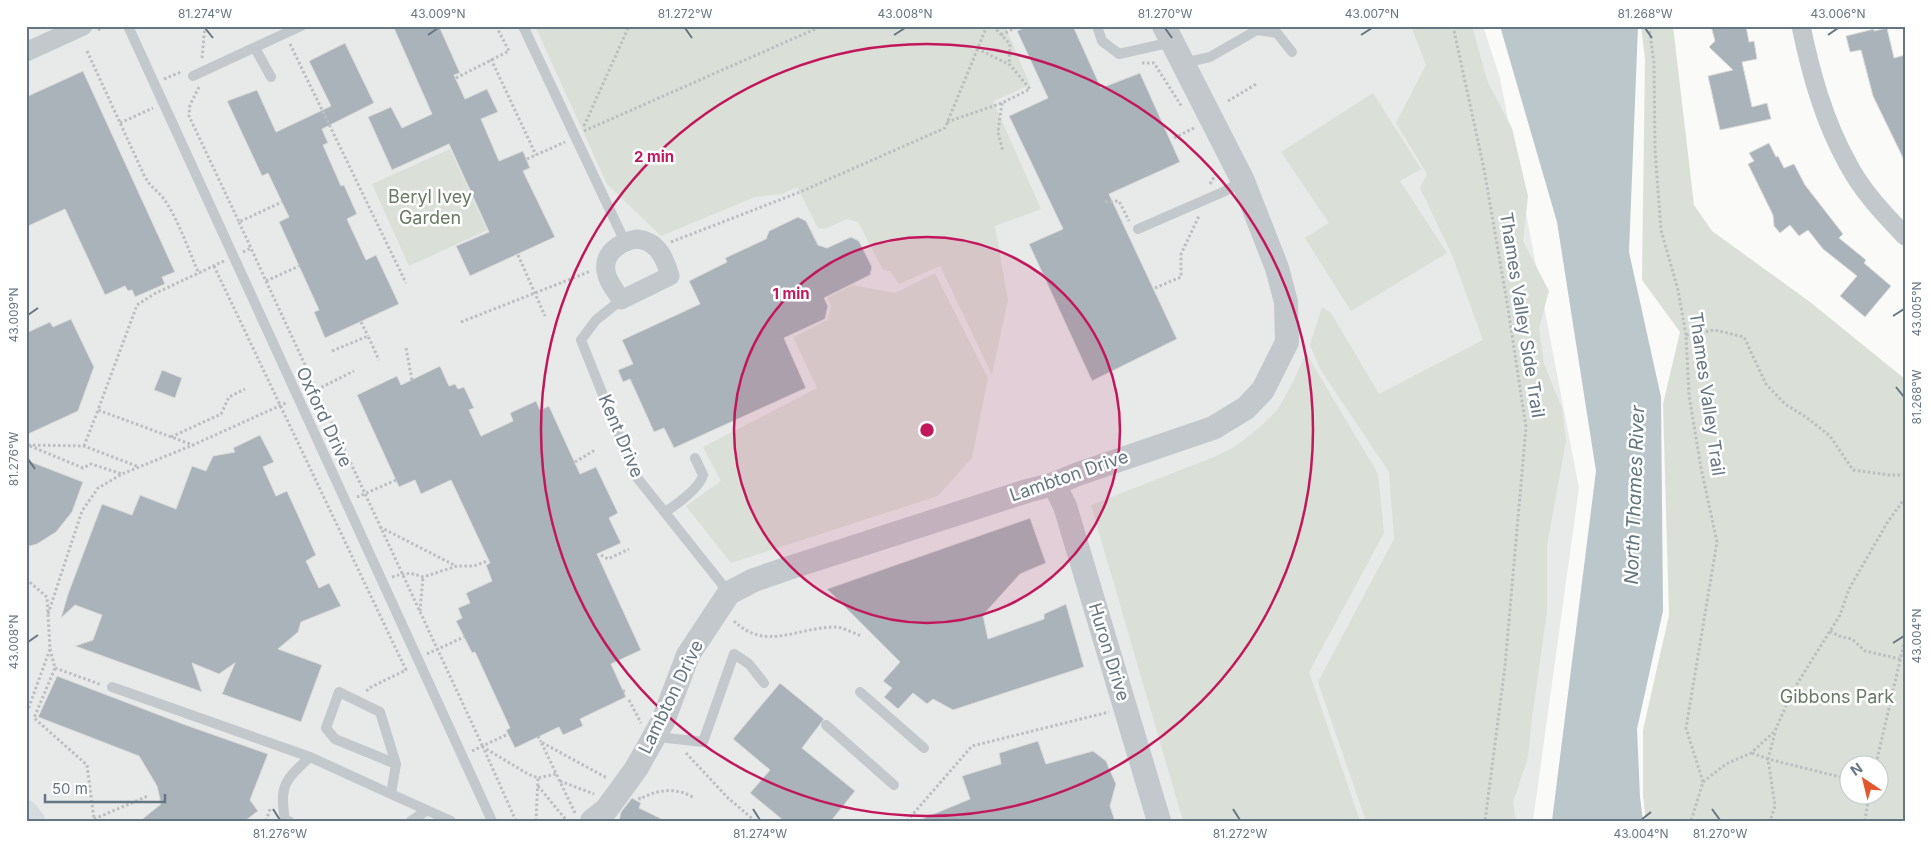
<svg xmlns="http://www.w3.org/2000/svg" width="1931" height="847" font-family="Inter,sans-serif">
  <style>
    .built { fill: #e8e9e9 }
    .green { fill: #dadfd7; fill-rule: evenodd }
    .water { fill: #bbc7cb }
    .building { fill: #aab3b9; stroke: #dcdcda }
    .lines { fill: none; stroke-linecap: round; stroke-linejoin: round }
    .path { stroke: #bbbfc2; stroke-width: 3; stroke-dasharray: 2.5 2.5; stroke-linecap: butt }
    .service { stroke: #c3c8cc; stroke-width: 10 }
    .minor { stroke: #c3c8cc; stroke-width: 19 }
    .tertiary { stroke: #c3c8cc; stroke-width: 24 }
    .secondary { stroke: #d6dbdf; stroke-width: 26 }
    .ticks { fill: none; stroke: #657683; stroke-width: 2 }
    .ring { fill: none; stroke: #c2185b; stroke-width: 2.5 }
    .labels { text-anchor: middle; stroke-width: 5; stroke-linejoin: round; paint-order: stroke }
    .park-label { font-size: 18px; fill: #687a64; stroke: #fff }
    .street-label { font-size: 18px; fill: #657683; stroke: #fff }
    .water-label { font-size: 19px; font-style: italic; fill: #60757c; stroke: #fff }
    .centre { fill: #c2185b; stroke: #fff; stroke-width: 2.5 }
    .ring-label { font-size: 15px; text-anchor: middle; font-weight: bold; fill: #c2185b; stroke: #fff; stroke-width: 5; stroke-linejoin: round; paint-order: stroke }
    .neatline { fill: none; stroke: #657683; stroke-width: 2 }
    .ticks-label { font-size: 12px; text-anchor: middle; fill: #657683 }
  </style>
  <rect width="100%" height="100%" fill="#fafaf8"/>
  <polygon class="built" points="26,26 1483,26 1500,78 1579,488 1533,821 26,821"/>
  <g class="green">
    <polygon points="535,26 1005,26 1030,85 993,101 1041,209 995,226 1008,300 992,375 940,266 899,284 890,271 883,270 858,222 847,219 825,229 818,228 797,187 782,194 755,197 661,236 607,184"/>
    <polygon points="1411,26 1472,26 1488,83 1512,128 1528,196 1523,241 1549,291 1539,328 1544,364 1562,408 1566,441 1547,545 1547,611 1532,718 1528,757 1513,802 1516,821 1366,821 1318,682 1394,539 1389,472 1320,369 1310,345 1322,307 1331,313 1379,394 1483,340 1452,255 1420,188 1427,174 1396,123 1426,65"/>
    <path d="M1641,26h32l21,179 18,26 98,71 95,77v442h-259l-3,-25v-66l26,-115 -6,-211 17,-72 -38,-52 3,-221zM1848,764h30v30h-30z"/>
    <polygon points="1373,93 1421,169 1400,181 1447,253 1351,311 1305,238 1329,223 1281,152"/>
    <polygon points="450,149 487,230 409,266 372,184"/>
    <polygon points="935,273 988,378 972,458 938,496 731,563 686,506 721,481 703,447 817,388 793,337 827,320 831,306 827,298 852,285 895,293"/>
    <polygon points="1306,353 1378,474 1384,533 1309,672 1360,821 1183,821 1091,505 1214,457 1234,447 1258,429 1278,409 1293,382"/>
  </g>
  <polygon class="water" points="1500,26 1638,26 1629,252 1661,397 1663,611 1637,729 1640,797 1643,821 1552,821 1596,471 1557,222"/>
  <g class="building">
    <polygon points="393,26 439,26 460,73 454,75 465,99 487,89 498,112 481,119 499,161 523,151 530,168 523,171 555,237 470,276 456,246 489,232 449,144 392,170 368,117 391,107 402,128 432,114"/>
    <polygon points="1028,26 1073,26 1101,88 1140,73 1180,162 1109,194 1177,339 1092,381 1029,244 1063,229 1009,116 1048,98 1017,31"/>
    <polygon points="1711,26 1746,26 1749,42 1754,41 1757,59 1742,62 1752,107 1767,103 1771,119 1720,130 1708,76 1733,70 1709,47 1715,41"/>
    <polygon points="1887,28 1894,58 1905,55 1905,162 1873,96 1861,50 1850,52 1846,36 1874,29 1874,31"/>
    <polygon points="345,43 374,103 322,129 328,143 323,145 341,186 344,185 357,214 347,219 366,260 376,255 399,304 325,338 314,312 319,310 279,222 289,217 268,173 262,176 227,101 257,90 276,132 331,106 309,61"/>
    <polygon points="83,71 175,272 162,277 165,284 135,297 132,290 128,291 125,286 105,295 65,209 26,227 26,97"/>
    <polygon points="1769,143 1776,157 1778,156 1784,168 1794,164 1805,185 1843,234 1839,238 1866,260 1864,263 1891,286 1865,317 1840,296 1857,276 1823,249 1808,230 1799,236 1790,225 1780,233 1774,226 1773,215 1748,164 1754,161 1749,153"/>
    <polygon points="798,217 806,221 818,245 827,248 851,237 859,241 872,267 870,275 824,298 828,306 825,319 784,338 806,388 674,448 664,428 654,432 630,379 623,382 618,370 633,364 622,340 700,304 689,281 727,262 725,258 766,239 769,231"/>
    <polygon points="71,319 94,367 78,411 26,435 26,333 50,322 53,327"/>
    <polygon points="440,366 449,386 455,384 458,389 464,387 474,408 469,410 481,436 513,421 510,413 536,401 540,410 549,406 580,474 596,467 618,513 609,518 621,543 597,554 641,650 611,664 626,697 580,719 583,726 563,735 559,727 515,748 506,730 510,728 475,652 472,653 456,621 462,618 458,608 470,603 466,593 492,581 486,565 490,563 451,480 421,494 415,480 399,487 357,395 397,376 401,385"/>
    <polygon points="162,370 182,378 175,398 154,390"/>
    <polygon points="260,435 274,462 263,467 276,496 287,491 316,555 306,561 319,588 329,583 341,606 301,622 298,632 278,649 322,665 301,722 222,694 235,663 219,674 192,663 202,692 75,646 93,640 102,615 75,605 61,618 68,594 102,504 132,515 140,495 176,509 192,466 206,471 213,456 235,452 233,448"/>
    <polygon points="26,460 83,482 72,512 56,532 37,544 26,547"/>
    <polygon points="1030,518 1046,563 1020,574 983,615 988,639 1044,619 1044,614 1066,604 1084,667 953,710 933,699 927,704 913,693 898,709 884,697 892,688 883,681 900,662 827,589"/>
    <polygon points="57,676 183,724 268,754 250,800 258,811 245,821 140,821 161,804 157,786 139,756 38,717"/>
    <polygon points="780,683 824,719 802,748 855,791 831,821 784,821 750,793 770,770 733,739"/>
    <polygon points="1038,741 1046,764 1093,751 1106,761 1116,784 1110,806 1115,821 917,821 970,799 962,776 1001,764 999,753"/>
    <polygon points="632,798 641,803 639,808 666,821 619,821 621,812"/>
  </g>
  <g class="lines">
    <g class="path">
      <polyline points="993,26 1010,44 1009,64"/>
      <polyline points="1453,26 1484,169 1507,302 1526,427 1505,666 1485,821"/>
      <polyline points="1649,26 1654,63 1655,150 1661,230 1678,290 1686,335 1689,395 1701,468 1717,542 1686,728 1703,782 1691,821"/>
      <polyline points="98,30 107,26"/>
      <polyline points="1001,35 1019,26"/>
      <polyline points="290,44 406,283"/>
      <path d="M87,51l57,124c6,12 13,15 20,24 15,22 24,50 35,75"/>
      <polyline points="202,58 205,26"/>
      <polyline points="491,59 536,155"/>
      <polyline points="1142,63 1154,63 1182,107"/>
      <polyline points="456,78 509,51 496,26"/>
      <polyline points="164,79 181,72"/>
      <polyline points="199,87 190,105 189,116 239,222 282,202"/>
      <polyline points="1228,101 1258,83"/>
      <polyline points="1002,103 998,132 1003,152"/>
      <polyline points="947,122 1002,103 1030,89 1010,65 978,49"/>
      <polyline points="120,123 153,108"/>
      <polyline points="584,126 629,26"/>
      <polyline points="584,131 822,26"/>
      <polyline points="1174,138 1194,128"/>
      <polyline points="527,159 565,142"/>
      <polyline points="1210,184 1217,172"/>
      <polyline points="1105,202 1119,201 1129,221"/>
      <polyline points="239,222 266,281 299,266"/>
      <polyline points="671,242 800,192 945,128 987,26"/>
      <polyline points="243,252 251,248"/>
      <polyline points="518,255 545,316"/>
      <polyline points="224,261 154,294 137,305 98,410 193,445 288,402"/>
      <polyline points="214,266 406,670 369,688 365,693"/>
      <polyline points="266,281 483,747"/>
      <polyline points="1155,288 1181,277 1181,254 1199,216"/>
      <polyline points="361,322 368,336"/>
      <polyline points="461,322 591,271"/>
      <polyline points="1686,335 1715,330 1744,337 1766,384 1785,404 1806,417 1830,436 1853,470 1890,475 1905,475"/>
      <polyline points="406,348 412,380"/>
      <polyline points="332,351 368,336 379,360"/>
      <polyline points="308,394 354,371"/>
      <polyline points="171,437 221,414 229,397 245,389"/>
      <polyline points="28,445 84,446 139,467"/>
      <polyline points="30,446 83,468 91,464 122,474"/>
      <polyline points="84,446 98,410"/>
      <polyline points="575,462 595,450"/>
      <polyline points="357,497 396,480"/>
      <polyline points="380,527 456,566"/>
      <polyline points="601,555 608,559 629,549"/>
      <path d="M392,577c12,-4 19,-5 31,0l34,-11h17l13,-5"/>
      <polyline points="26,579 47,597 50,649 26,715"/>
      <polyline points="420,611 423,577"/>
      <polyline points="48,614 82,511 98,488 122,474 193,445"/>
      <path d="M734,621c32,31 63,6 101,6 8,0 18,6 26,9"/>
      <polyline points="1830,631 1839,636 1852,639 1865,651 1900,659"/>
      <polyline points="50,649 55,668 34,718 87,765 94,819 96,821"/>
      <polyline points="427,654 464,637"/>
      <polyline points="55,668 102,685"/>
      <polyline points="623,691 625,691"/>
      <polyline points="629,700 641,723"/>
      <polyline points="1775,733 1768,759 1848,779"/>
      <polyline points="538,736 541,742"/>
      <polyline points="472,751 508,734"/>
      <polyline points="686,753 728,798 755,821"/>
      <polyline points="1752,753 1768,759 1775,806 1770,821"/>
      <polyline points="1876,764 1905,639"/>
      <polyline points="560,781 594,794"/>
      <polyline points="1703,782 1726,764 1751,753 1775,731 1792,692 1840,615 1849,589 1887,523 1905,498"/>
      <polyline points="538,786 567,821"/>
      <path d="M639,797l1,2c18,-10 37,-12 54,-1"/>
      <polyline points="575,813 541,742 607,778"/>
      <polyline points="94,819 148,796"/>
      <polyline points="266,821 270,809"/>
      <polyline points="516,821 483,747 528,774 538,778 556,774"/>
      <polyline points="536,821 538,778"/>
      <polyline points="907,821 972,746 1109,712"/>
      <polyline points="1865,821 1869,794"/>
    </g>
    <g class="service">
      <polyline points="128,26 492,821"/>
      <polyline points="523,26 625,242"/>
      <polyline points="1097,26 1102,41 1119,54 1172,42"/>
      <polyline points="255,48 271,77"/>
      <polyline points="1183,63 1210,57 1257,30 1277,33 1292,52"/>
      <polyline points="193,76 301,26"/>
      <polyline points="1138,229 1223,192 1243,181"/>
      <polyline points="621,300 596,320 581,340 635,475 729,593"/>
      <path d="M665,512c11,-7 35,-24 38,-37l-8,-17"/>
      <polyline points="112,687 310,757 391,794"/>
      <polyline points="860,692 924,748"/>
      <polyline points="826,725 894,785"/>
      <polyline points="656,733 667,738 703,742 734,654 749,664 764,683"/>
      <polyline points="396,764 335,739 326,728 339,692 380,712 396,764 391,794 451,821"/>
      <path d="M289,821l-4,-1c-6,-35 0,-40 25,-63"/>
      <polyline points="411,821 426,811"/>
    </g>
    <g class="minor">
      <path d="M1801,26c10,48 23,95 47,138 14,27 36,50 57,72"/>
      <polyline points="26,52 83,26"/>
      <path d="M636,239c21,1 29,19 34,37l-49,24c-5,-9 -14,-19 -15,-29 -3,-19 15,-29 30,-32z"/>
    </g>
    <g class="tertiary">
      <polyline points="1054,484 1065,506 1159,821"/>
      <polyline points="592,821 606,810 636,769 663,721 688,655 729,593 754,580 789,568 1027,491 1054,484 1078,474 1213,428 1246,408 1263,390 1287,342 1286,302 1277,268 1243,181 1164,26"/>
    </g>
    <polyline class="secondary" points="26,813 32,821"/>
  </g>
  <path class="ticks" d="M205,28l8,10M685,28l7,10M1165,28l7,10M1645,28l7,10M428,35l10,-7M894,35l11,-7M1361,35l11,-7M1828,35l10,-7M28,315l10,-7M1893,316l11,-7M1896,387l8,10M28,459l7,10M28,642l10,-7M1893,643l11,-7M273,809l7,11M753,809l7,11M1233,809l7,11M1712,809l8,11M1641,820l10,-8"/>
  <circle cx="927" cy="430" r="193" fill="#c2185b" fill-opacity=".12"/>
  <g class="ring">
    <circle cx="927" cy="430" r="193"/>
    <circle cx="927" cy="430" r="386"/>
  </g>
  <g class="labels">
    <g class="park-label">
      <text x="430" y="203">Beryl Ivey<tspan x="430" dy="21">Garden</tspan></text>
      <text x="1837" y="703">Gibbons Park</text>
    </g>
    <g class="street-label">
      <text transform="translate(1522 315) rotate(81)" y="6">Thames Valley Side Trail</text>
      <text transform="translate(1707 394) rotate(82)" y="6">Thames Valley Trail</text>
      <text transform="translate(324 417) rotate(65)" y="6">Oxford Drive</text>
      <text transform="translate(621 436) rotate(67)" y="6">Kent Drive</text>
      <text transform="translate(1069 476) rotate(-19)" y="6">Lambton Drive</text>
      <text transform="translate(1109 652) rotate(73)" y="6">Huron Drive</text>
      <text transform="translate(671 697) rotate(-64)" y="6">Lambton Drive</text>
    </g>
    <g class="water-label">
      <text transform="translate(1634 495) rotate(-88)" y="7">North Thames River</text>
    </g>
  </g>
  <circle cx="927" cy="430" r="8" class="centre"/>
  <g class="ring-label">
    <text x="654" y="162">2 min</text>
    <text x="791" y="299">1 min</text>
  </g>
  <rect width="1931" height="847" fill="none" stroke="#ffffff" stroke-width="55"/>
  <g transform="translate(1864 780) rotate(325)"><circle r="24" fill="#ffffff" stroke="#c1c8cd"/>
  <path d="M0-4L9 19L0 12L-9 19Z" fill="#e4572e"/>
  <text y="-8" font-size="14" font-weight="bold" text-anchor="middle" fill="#657683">N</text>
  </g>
  <path d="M45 794v8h120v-8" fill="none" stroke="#657683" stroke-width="2.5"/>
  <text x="52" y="794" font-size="15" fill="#657683" stroke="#ffffff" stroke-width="4" paint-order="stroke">50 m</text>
  <rect x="28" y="28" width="1876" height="792" class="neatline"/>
  <g class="ticks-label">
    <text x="205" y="18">81.274°W</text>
    <text x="438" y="18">43.009°N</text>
    <text x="685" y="18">81.272°W</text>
    <text x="905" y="18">43.008°N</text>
    <text x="1165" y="18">81.270°W</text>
    <text x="1372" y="18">43.007°N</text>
    <text x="1645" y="18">81.268°W</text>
    <text x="1838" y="18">43.006°N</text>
    <text transform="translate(1917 309) rotate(-90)" y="4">43.005°N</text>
    <text transform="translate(14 315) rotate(-90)" y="4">43.009°N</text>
    <text transform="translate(1917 397) rotate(-90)" y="4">81.268°W</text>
    <text transform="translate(14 459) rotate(-90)" y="4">81.276°W</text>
    <text transform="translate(1917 636) rotate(-90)" y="4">43.004°N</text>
    <text transform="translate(14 642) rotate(-90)" y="4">43.008°N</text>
    <text x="280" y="838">81.276°W</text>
    <text x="760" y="838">81.274°W</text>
    <text x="1240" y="838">81.272°W</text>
    <text x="1641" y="838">43.004°N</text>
    <text x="1720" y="838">81.270°W</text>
  </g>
</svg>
